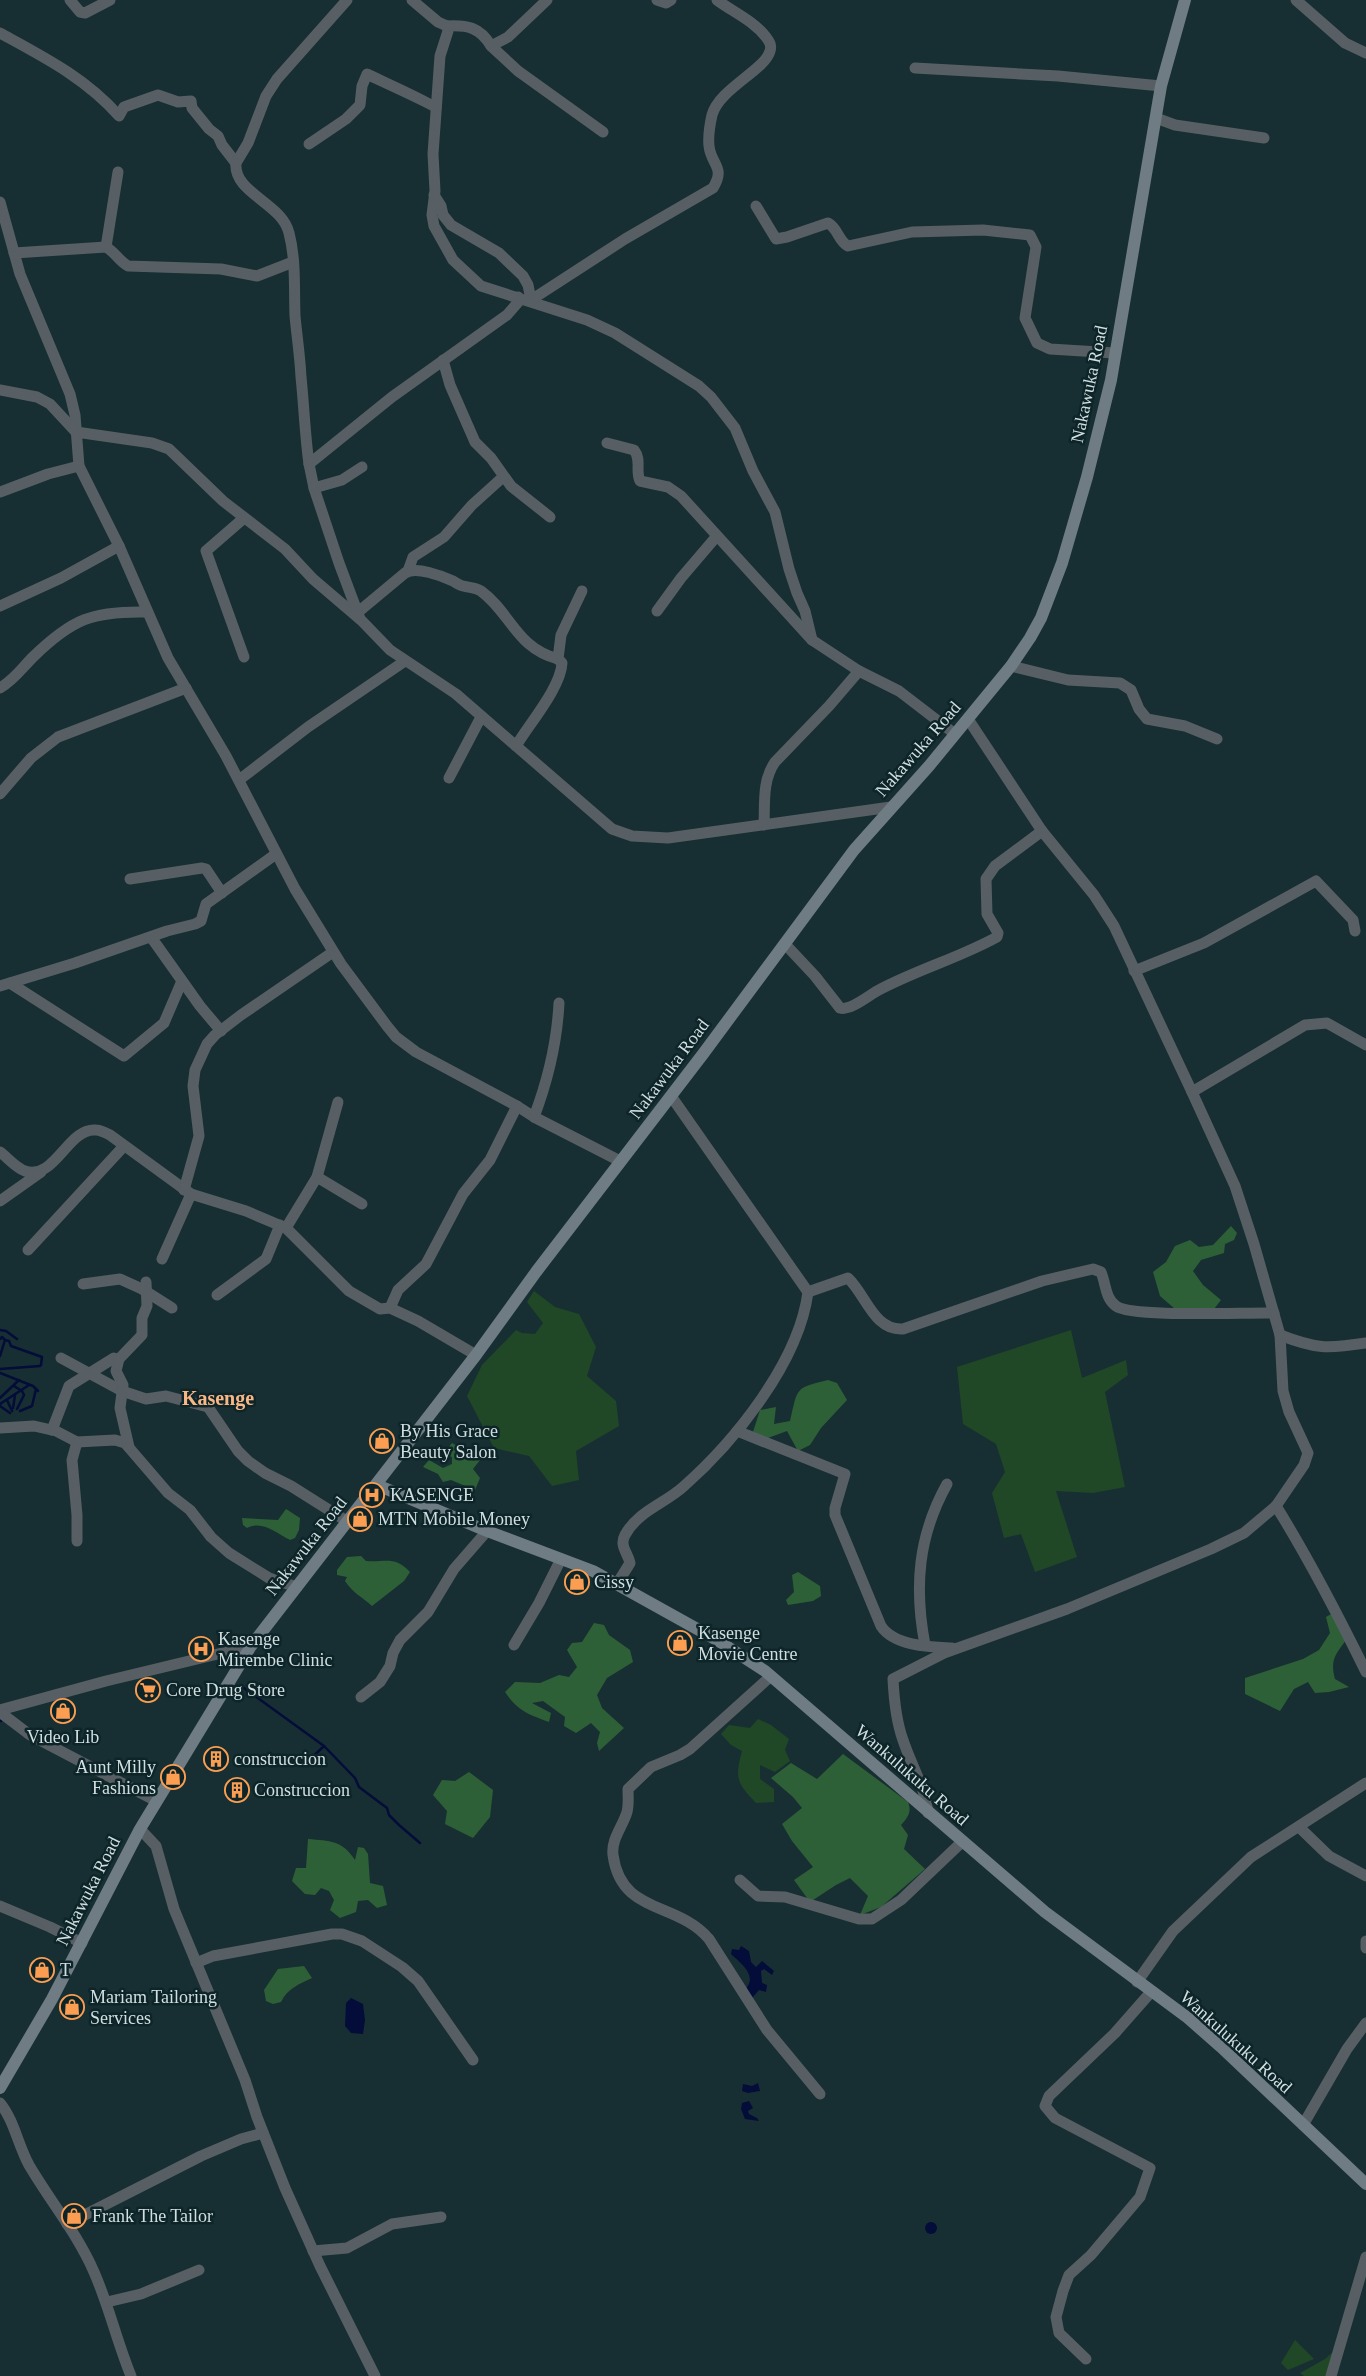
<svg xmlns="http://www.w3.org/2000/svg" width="1366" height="2376" font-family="Georgia,serif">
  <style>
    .green { fill: #204827 }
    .forest { fill: #2e6037 }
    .water { fill: #040c39 }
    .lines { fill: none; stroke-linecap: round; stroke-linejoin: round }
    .stream { stroke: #040c39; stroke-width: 2.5 }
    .minor { stroke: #575f64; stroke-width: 11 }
    .secondary { stroke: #6f7c84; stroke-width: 12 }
    .labels { text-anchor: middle; stroke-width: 5; stroke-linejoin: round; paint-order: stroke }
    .street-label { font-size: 18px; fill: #d1dfe1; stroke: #0d2528 }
    .poi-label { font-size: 18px; fill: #d1dfe1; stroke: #0d2528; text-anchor: start }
    .quarter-label { font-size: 20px; font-weight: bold; fill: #f9b786; stroke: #0d2528 }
  </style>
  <rect width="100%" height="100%" fill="#172f32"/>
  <g class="green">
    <polygon points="534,1291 555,1307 579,1314 596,1347 587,1376 616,1401 619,1426 576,1451 579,1480 552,1486 529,1456 494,1448 467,1396 482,1365 516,1330 522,1333 535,1334 543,1323 527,1302"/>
    <polygon points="1071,1330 1082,1378 1126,1360 1128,1375 1105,1392 1125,1487 1093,1493 1056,1491 1077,1557 1035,1572 1021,1534 1004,1538 992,1493 1005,1472 996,1444 963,1424 957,1367"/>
    <path d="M758,1719l13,6 18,14 -4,11 5,11 -15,11 -15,-7v14l14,10v13l-18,1c-20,-21 -21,-25 -14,-52l-11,-6 -10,-11 8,-9 21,3z"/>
    <polygon points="1295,2340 1314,2359 1288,2370 1281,2363"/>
    <polygon points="1334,2351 1328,2376 1304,2376 1300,2373 1325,2359"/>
  </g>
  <g class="forest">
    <polygon points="1231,1226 1237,1233 1234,1240 1225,1244 1224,1253 1201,1260 1193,1271 1203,1285 1221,1300 1214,1309 1175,1309 1160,1296 1153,1272 1166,1262 1175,1246 1190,1240 1199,1247 1213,1245"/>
    <path d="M828,1380l9,3 10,17 -26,28 -11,17 -12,6 -11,-20 -19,7 -15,-6 7,-22 16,-3 -2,17 16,-3c8,-33 4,-33 38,-41z"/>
    <polygon points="452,1443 461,1448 478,1448 480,1460 473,1469 480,1478 475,1490 451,1480 443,1482 438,1474 423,1467 429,1460 443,1468 452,1464 452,1457 442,1453 442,1448 448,1448"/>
    <path d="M286,1509l14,9 -1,12 -4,8 -5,2c-14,-7 -27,-20 -43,-12l-4,-3 -1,-7 36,2z"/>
    <path d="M361,1556l5,5c19,2 28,-6 44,11l-6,9 -32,25c-11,-10 -18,-12 -27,-25l2,-4 -10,-2v-5l10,-13z"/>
    <polygon points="798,1572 820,1586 821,1596 813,1601 788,1605 786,1600 794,1592 792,1575"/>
    <path d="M1333,1613l13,27c-11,15 -16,20 -11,39l14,8 -20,5 -14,1 -7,-11 -14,7 -14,22 -35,-17v-16l58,-19 16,-9 11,-17 -4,-16z"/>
    <path d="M594,1623l10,2 5,10 21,15 3,12 -26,16 -10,17 5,13 22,20 -25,23 -2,-8 3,-11 -9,-9 -15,10 -12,-7 1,-9 -22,-16 -11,2 19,10 -2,9c-21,-8 -31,-11 -44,-30l10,-10 25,1 19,-8 10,2 8,-10 -10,-17 5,-7 10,-1z"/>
    <path d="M843,1754l65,48c4,10 0,15 -7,23l7,10 -4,14 21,20 -44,38 -21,8 8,-19 -18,-18 -14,7 -26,17 -16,-22 19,-13 -21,-26 -10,-17 20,-16 -9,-11 -22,-19 20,-15 26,16z"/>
    <polygon points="469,1772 493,1790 490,1817 473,1838 445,1824 447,1811 433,1795 442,1780 455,1781"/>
    <path d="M308,1839c22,2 34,1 47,21l3,-13 6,1 4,6 2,29 13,3 4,19 -10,3 -9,-8 -10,1 -2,11 -16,6 -10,-8 4,-10 -5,-9 -8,-3 -6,7 -10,-1 -13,-13 4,-13h10z"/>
    <path d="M304,1966l8,12c-13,6 -25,11 -31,24l-8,2 -7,-3 -2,-11 14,-21z"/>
  </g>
  <g class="water">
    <path d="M741,1946l8,5 2,11 5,5 6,-6 12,10 -2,4 -8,-6 -3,2 1,12 5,2 -1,7 -7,-2 -7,8 -10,-6c18,-14 1,-27 -11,-38l1,-5 7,1z"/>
    <polygon points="351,1998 363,2004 365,2020 363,2034 351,2033 345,2026 346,2003"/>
    <polygon points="758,2083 760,2091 748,2093 742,2091 743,2084 752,2086"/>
    <polygon points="749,2101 753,2108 748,2111 749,2114 757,2118 759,2121 745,2119 741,2109 742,2103"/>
    <circle cx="931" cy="2228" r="6"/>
  </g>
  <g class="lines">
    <g class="stream">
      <polyline points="0,1330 6,1331 17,1339"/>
      <polyline points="0,1339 2,1337 5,1340"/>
      <polyline points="0,1356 5,1340 9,1341 11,1346 42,1357 41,1365"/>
      <polyline points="0,1369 40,1366"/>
      <polyline points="0,1373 33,1386 38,1391"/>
      <polyline points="14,1386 22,1391 24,1395 17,1409"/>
      <polyline points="0,1398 19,1380"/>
      <polyline points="7,1400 12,1411"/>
      <polyline points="0,1404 29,1385"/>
      <polyline points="0,1406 10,1413"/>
      <polyline points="13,1408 15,1395"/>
      <polyline points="20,1411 32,1406 36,1389"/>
      <polyline points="244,1688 324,1746 355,1778 359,1787 387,1808 389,1815 399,1825 420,1843"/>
      <polyline points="0,1721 1,1721"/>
      <polyline points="304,1765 324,1746"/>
    </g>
    <g class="minor">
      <polyline points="70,0 80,12 85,13 110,0"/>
      <polyline points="412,0 438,22 447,26 448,31 440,56 433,154 435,191 432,215 434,226 453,260 481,286 587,320 615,333 699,386 711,397 735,428 753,471 775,512 789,569 797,593 805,611 812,640"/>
      <polyline points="657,0 666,3 671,0"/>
      <polyline points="1296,0 1345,43 1366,53"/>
      <path d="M447,26c20,-1 33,1 44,20l17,-9 39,-37"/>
      <path d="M0,33c42,23 86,45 119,83l5,-9 34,-12 20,7 13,-1 1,7 17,21 9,7 4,9 14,18"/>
      <polyline points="491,46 518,71 603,132"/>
      <polyline points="915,68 1058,76 1161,86"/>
      <polyline points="1156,118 1175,125 1264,138"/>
      <path d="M309,144l37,-25 14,-14 2,-19 5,-12c10,5 66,30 69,34"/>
      <path d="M434,195l7,11 2,9 8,10 48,28 24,23 5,9 3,15 94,-61 88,-51c13,-21 -2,-23 -4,-42 -1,-9 1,-22 3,-31 7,-26 53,-45 58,-64 2,-6 -1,-10 -4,-14 -12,-16 -33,-25 -49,-37"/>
      <polyline points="0,202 20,274 70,394 75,415 79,466 119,546 168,658 226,756 295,889 341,964 387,1026 396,1037 416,1052 517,1106 534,1117 620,1161"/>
      <path d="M756,206l20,33 11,-2 41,-14c10,5 10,18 20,23l64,-14 71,-2 47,5 6,12 -11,71 12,25 13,6 65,4"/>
      <polyline points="106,247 118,172"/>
      <path d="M14,253l92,-6c9,5 13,14 22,19l93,3 36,7 36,-14"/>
      <polyline points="443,360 450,385 475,442 491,458 511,486 550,517"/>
      <polyline points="0,390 37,397 50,404 76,432 152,443 169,449 223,501 285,549 313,579 361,620 390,650 456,694 612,829 632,836 668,838 891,807"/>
      <path d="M607,443l27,7c8,10 1,20 6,31l28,6 13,9 131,144 47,31 40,20 56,43"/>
      <path d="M309,464c-4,-29 -5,-58 -8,-87 -1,-20 -4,-40 -6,-61 -1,-28 1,-56 -6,-83 -7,-30 -56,-40 -53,-70l12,-20 18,-47 11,-17 70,-79"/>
      <polyline points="314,488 342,480 362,467"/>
      <polyline points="0,492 48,474 79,466"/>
      <polyline points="244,518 206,551 244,657"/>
      <polyline points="408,571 413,557 444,537 472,505 503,477"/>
      <polyline points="0,606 61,578 119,546"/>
      <polyline points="657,611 681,578 716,537"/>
      <path d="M357,613l48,-40c11,-7 37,3 48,8 3,2 6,4 10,5 7,2 12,1 18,5 30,22 35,57 77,68"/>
      <polyline points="360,619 339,563 314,488 309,464 392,397 507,315 520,300 518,297"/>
      <polyline points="1011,666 1068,680 1120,683 1131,690 1139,709 1147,719 1185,726 1217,739"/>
      <path d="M0,688c14,-8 22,-20 33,-31 39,-38 59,-46 113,-45"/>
      <path d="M516,746c14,-23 45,-59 46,-83l-4,-4 3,-24 21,-44"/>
      <polyline points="449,778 481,717"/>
      <polyline points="239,780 308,727 405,661"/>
      <polyline points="0,794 31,758 58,737 186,688"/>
      <path d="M764,825c1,-22 -2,-44 11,-63l54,-56 30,-35"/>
      <polyline points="130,879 202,868 206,869 222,893"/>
      <polyline points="151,937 200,1006 221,1031"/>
      <path d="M785,944l30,32 25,32c10,3 28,-12 37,-17 39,-21 82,-33 120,-54l1,-4 -11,-19 -1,-35 9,-13 47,-35"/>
      <polyline points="1134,971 1204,943 1316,881 1353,920 1355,931"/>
      <polyline points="10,983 124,1056 164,1023 182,981"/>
      <polyline points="0,986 75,963 167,931 195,924 201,921 206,904 276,854"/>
      <polyline points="1192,1092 1305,1025 1327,1023 1366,1045"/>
      <path d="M534,1117c14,-37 23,-75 25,-114"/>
      <path d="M0,1152c8,6 16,16 25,19 30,10 43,-44 71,-41 5,0 10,3 14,5l81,59 55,17 40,17 63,63 31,18 10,-1 28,13 58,34"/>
      <polyline points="317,1177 362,1204"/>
      <polyline points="184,1190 199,1136 193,1086 195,1070 207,1044 215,1035 241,1015 333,952"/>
      <polyline points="0,1201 41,1172"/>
      <polyline points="286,1228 317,1177 338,1102"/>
      <polyline points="28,1250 124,1146"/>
      <polyline points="162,1259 191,1194"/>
      <polyline points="83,1284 120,1279 142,1289 172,1308"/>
      <path d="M808,1292l40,-14c18,17 26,53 55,51l139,-48 51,-12 8,3c5,12 4,26 15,34 16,12 132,6 158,7"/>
      <polyline points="217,1295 266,1259 280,1225"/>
      <polyline points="390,1308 398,1290 426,1264 463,1194 490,1160 517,1106"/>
      <path d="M1280,1335c36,14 47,14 86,8"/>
      <polyline points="61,1358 122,1391 146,1399 166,1396 208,1407 238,1451 248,1461 265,1473 291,1486 348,1522"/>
      <polyline points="0,1428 34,1426 56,1431 77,1442 115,1440 125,1443 168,1493 190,1510 211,1537 229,1553 269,1578 297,1587"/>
      <polyline points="52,1430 69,1386 114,1358"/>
      <path d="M737,1431l108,43 -10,34v7l46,111c13,20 49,21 71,22"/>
      <polyline points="77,1442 72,1460 77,1515 77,1541"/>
      <polyline points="129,1447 120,1408 123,1385 116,1371 119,1359 142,1335 142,1318 147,1306 146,1282"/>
      <path d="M1276,1506c33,53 62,109 90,166"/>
      <path d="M617,1584l13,-21c-2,-10 -11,-17 -5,-28 13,-24 39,-31 58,-48 52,-46 116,-125 125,-195l-137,-196"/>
      <polyline points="514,1645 539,1603 561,1559"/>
      <path d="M925,1645c-11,-58 -7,-109 22,-161"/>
      <path d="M771,1676l-81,73 -10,6 -29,12 -23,22c0,7 1,15 -1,23 -4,14 -16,27 -14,43 8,60 64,46 96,84l58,91 53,64"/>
      <polyline points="361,1697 380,1682 390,1666 393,1653 400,1640 428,1612 454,1569 487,1531"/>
      <polyline points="0,1710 106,1681 251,1646"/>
      <polyline points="0,1712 30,1735 156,1801"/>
      <path d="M928,1813c-3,-27 -17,-48 -25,-73 -7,-19 -9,-41 -10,-61l51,-26 123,-44 144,-60 33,-16 32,-27 28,-41 4,-12 -19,-41 -6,-21 -3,-56 -26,-91 -19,-58 -43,-94 -78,-166 -20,-31 -52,-64 -74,-112"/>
      <polyline points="1299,1827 1329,1856 1366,1876"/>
      <polyline points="140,1829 156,1846 174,1909 245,2080 257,2117 285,2188 320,2266 375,2376"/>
      <polyline points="740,1880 758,1896 785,1897 859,1919 872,1919 901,1900 963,1841"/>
      <polyline points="0,1906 50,1927 82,1943"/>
      <polyline points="1366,1941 1366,1948"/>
      <polyline points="196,1963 213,1956 332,1934 342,1934 362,1941 402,1967 418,1981 473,2060"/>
      <polyline points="1137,1982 1173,1931 1251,1857 1366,1783"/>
      <path d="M0,2103c14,17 18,42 29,62 21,36 48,68 65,107 15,34 23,70 37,104"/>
      <polyline points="1303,2125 1347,2049 1366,2023"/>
      <polyline points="67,2224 201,2156 241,2139 263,2133"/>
      <polyline points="313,2251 347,2248 392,2224 441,2217"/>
      <polyline points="107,2302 141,2294 199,2270"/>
      <polyline points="1086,2359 1059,2333 1056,2317 1063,2291 1069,2275 1091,2255 1140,2197 1150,2168 1055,2118 1045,2106 1049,2096 1115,2033 1151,1992"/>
      <polyline points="1331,2376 1366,2257"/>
    </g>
    <g class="secondary">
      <polyline points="377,1485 487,1531 593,1571 717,1640 765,1671 1045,1912 1188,2018 1221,2047 1366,2184"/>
      <polyline points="0,2088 52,1999 140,1829 251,1646 476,1355 536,1272 703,1054 854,850 929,766 1011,666 1030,638 1041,618 1062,563 1087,477 1111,380 1161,86 1185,0"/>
    </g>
  </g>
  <defs>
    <symbol id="shop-ring" viewBox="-11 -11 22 22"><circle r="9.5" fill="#0d2528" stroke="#fb9e51" stroke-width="1.5"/><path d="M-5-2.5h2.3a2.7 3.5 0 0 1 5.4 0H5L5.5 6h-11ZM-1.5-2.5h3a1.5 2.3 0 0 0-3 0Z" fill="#fb9e51"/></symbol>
    <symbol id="hospital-ring" viewBox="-11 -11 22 22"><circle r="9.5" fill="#0d2528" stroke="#fb9e51" stroke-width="1.5"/><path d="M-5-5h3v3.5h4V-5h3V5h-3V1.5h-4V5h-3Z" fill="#fb9e51"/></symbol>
    <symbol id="supermarket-ring" viewBox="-11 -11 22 22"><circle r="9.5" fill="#0d2528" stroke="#fb9e51" stroke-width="1.5"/><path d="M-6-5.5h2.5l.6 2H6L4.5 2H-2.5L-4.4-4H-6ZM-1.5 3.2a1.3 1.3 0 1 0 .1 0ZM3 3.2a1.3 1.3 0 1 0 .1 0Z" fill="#fb9e51"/></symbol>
    <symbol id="building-ring" viewBox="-11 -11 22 22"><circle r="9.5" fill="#0d2528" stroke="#fb9e51" stroke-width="1.5"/><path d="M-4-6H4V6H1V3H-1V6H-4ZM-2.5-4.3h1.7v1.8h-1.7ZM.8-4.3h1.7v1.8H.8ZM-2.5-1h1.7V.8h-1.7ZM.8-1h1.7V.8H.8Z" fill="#fb9e51"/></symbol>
  </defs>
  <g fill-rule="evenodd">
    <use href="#shop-ring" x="368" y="1427" width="28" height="28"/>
    <use href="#hospital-ring" x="358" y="1481" width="28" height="28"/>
    <use href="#shop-ring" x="346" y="1505" width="28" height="28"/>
    <use href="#shop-ring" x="563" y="1568" width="28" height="28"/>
    <use href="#shop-ring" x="666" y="1629" width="28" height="28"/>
    <use href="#hospital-ring" x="187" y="1635" width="28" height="28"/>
    <use href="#supermarket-ring" x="134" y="1676" width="28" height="28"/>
    <use href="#shop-ring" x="49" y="1697" width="28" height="28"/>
    <use href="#building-ring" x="202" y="1745" width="28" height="28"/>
    <use href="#shop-ring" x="159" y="1763" width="28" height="28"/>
    <use href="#building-ring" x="223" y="1776" width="28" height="28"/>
    <use href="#shop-ring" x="28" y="1956" width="28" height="28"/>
    <use href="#shop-ring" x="58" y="1993" width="28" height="28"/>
    <use href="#shop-ring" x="60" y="2202" width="28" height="28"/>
  </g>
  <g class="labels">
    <g class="street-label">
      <text transform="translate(1089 384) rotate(-78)" y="6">Nakawuka Road</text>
      <text transform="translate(918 749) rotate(-49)" y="6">Nakawuka Road</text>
      <text transform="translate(669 1069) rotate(-53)" y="6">Nakawuka Road</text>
      <text transform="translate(306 1546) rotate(-52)" y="6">Nakawuka Road</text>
      <text transform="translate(912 1775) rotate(41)" y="6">Wankulukuku Road</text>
      <text transform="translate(88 1891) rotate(-63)" y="6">Nakawuka Road</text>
      <text transform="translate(1236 2042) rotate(42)" y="6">Wankulukuku Road</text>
    </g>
    <g class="poi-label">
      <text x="400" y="1437">By His Grace<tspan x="400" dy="21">Beauty Salon</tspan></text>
      <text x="390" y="1501">KASENGE</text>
      <text x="378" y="1525">MTN Mobile Money</text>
      <text x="594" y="1588">Cissy</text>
      <text x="698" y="1639">Kasenge<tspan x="698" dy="21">Movie Centre</tspan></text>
      <text x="218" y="1645">Kasenge<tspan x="218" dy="21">Mirembe Clinic</tspan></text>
      <text x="166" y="1696">Core Drug Store</text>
      <text x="63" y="1743" text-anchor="middle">Video Lib</text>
      <text x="234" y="1765">construccion</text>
      <text x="156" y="1773" text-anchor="end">Aunt Milly<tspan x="156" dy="21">Fashions</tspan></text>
      <text x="254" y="1796">Construccion</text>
      <text x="60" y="1976">T</text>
      <text x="90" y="2003">Mariam Tailoring<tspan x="90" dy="21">Services</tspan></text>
      <text x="92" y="2222">Frank The Tailor</text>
    </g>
    <g class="quarter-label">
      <text x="218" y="1405">Kasenge</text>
    </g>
  </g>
</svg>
